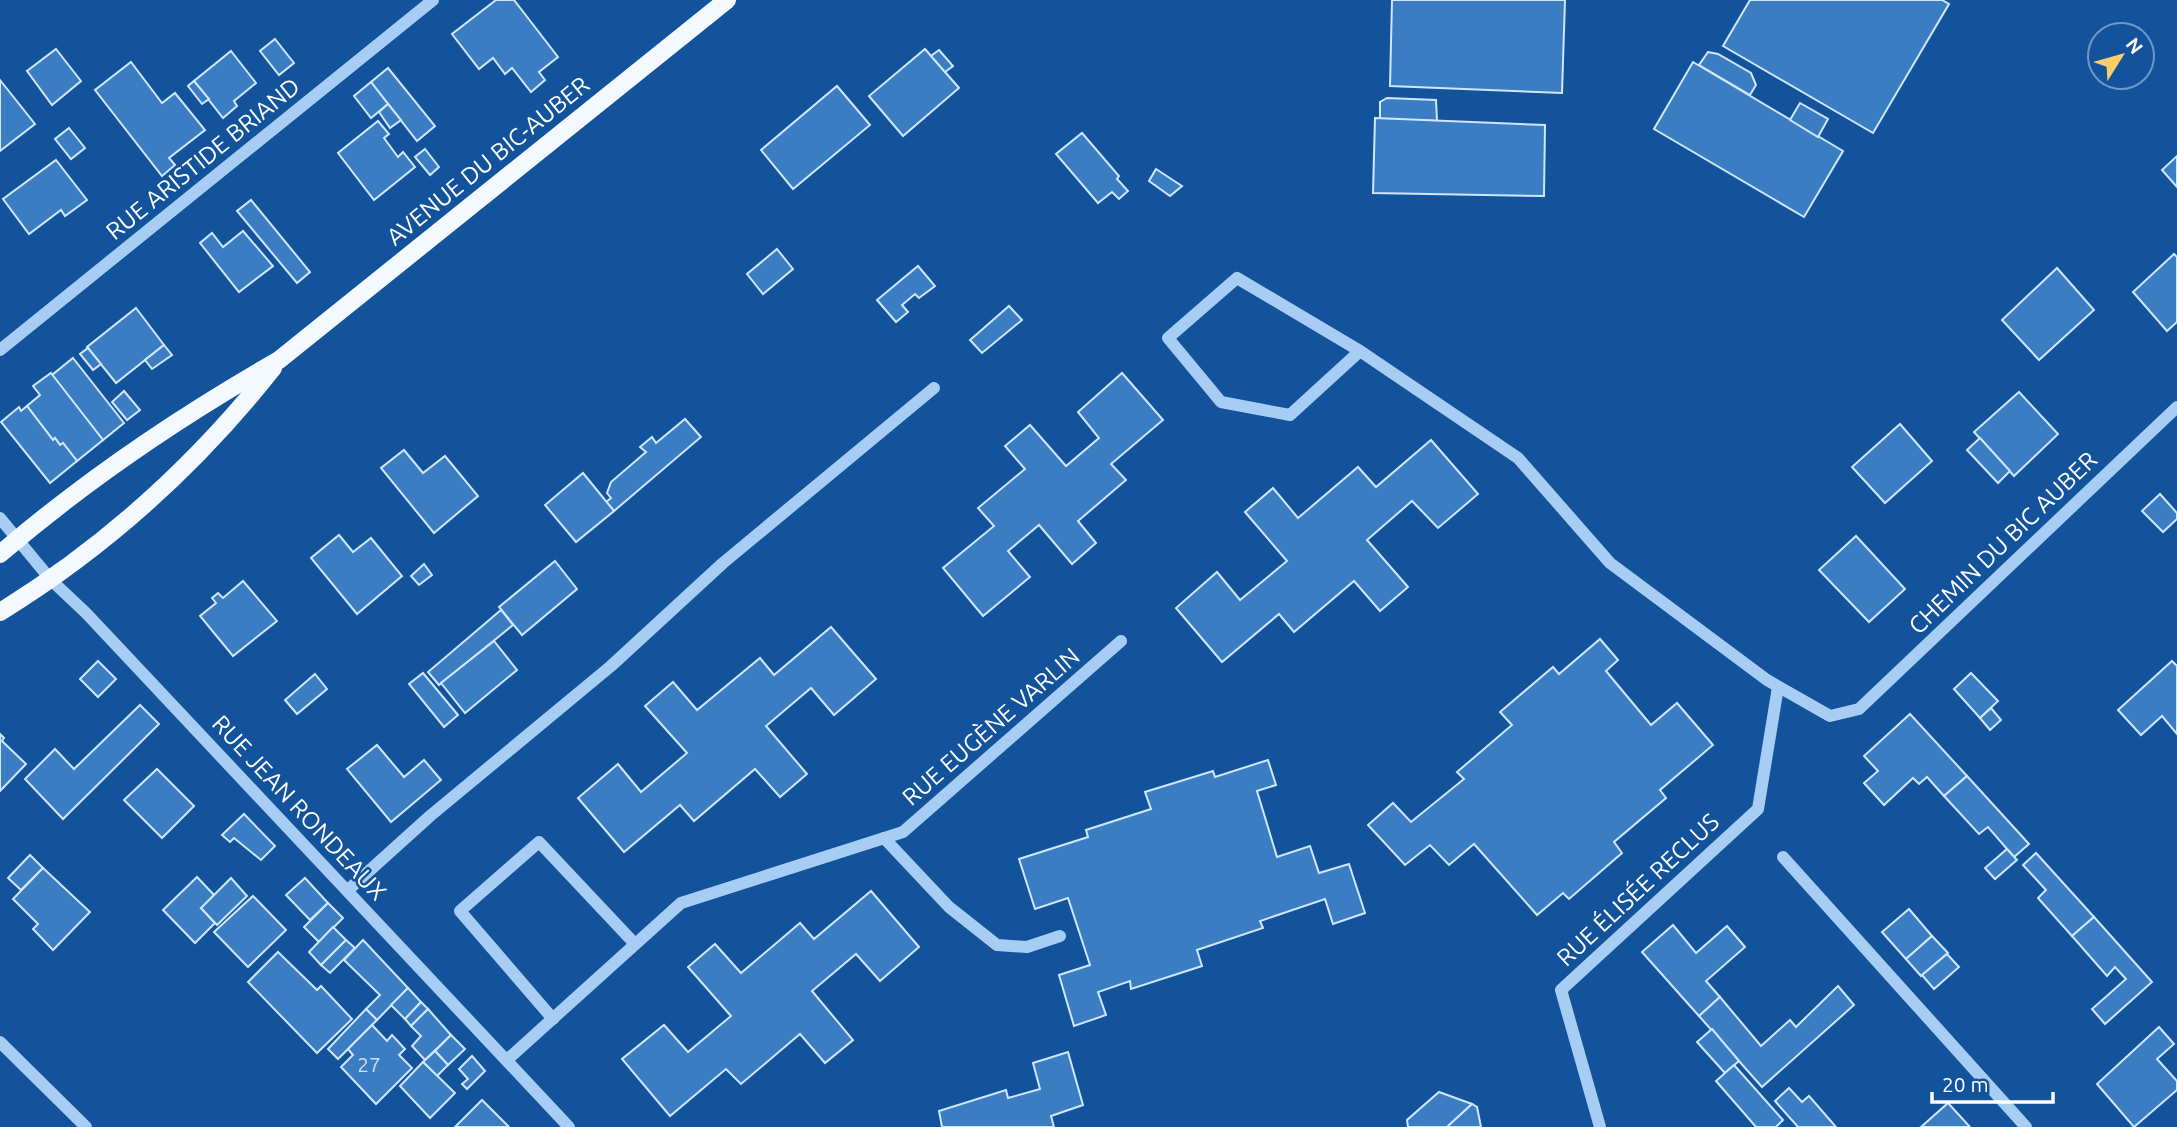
<svg xmlns="http://www.w3.org/2000/svg" width="2177" height="1127" font-family="Ubuntu,sans-serif">
  <style>
    .building { fill: #3b7dc3; stroke: #cfe6fe; stroke-width: 2 }
    .lines { fill: none; stroke-linecap: round; stroke-linejoin: round }
    .minor { stroke: #a7cdf4; stroke-width: 12 }
    .major { stroke: #f4f9ff; stroke-width: 18 }
    .labels { text-anchor: middle; stroke-width: 5; stroke-linejoin: round; paint-order: stroke }
    .number-label { font-size: 21px; fill: #cedef0 }
    .street-label { font-size: 24px; fill: #fff; stroke: #12539c }
  </style>
  <rect width="100%" height="100%" fill="#12539c"/>
  <g class="building">
    <polygon points="496,0 514,0 558,57 539,72 545,80 531,92 512,68 505,74 493,58 479,69 452,34"/>
    <polygon points="1392,0 1565,0 1562,93 1390,86"/>
    <polygon points="1750,0 1942,0 1949,4 1873,133 1723,46"/>
    <polygon points="275,39 294,63 279,75 260,51"/>
    <polygon points="56,49 81,81 52,105 27,71"/>
    <polygon points="925,49 959,88 903,136 869,96"/>
    <polygon points="939,50 953,66 945,72 931,56"/>
    <polygon points="231,51 256,83 234,101 237,106 223,118 194,81"/>
    <polygon points="1708,52 1718,54 1751,73 1756,85 1750,95 1699,65"/>
    <polygon points="131,62 162,103 175,93 205,130 169,158 175,165 162,176 95,90"/>
    <polygon points="1693,62 1843,151 1804,217 1654,129"/>
    <polygon points="388,68 435,126 417,141 371,82"/>
    <polygon points="0,80 35,124 0,151"/>
    <polygon points="194,81 209,99 202,104 188,86"/>
    <polygon points="371,82 388,104 371,118 354,96"/>
    <polygon points="837,86 870,125 793,189 761,150"/>
    <polygon points="1387,98 1436,100 1437,121 1380,119 1380,102"/>
    <polygon points="1800,103 1828,119 1818,137 1790,120"/>
    <polygon points="388,104 401,120 390,128 379,112"/>
    <polygon points="1375,118 1545,125 1544,196 1373,193"/>
    <polygon points="378,121 389,134 384,138 398,157 403,152 415,167 374,200 338,153"/>
    <polygon points="69,128 85,148 71,159 55,139"/>
    <polygon points="1082,133 1119,176 1117,179 1128,191 1119,199 1112,192 1098,203 1056,154"/>
    <polygon points="425,149 439,167 430,175 415,157"/>
    <polygon points="2177,156 2177,187 2162,170"/>
    <polygon points="56,160 87,200 65,216 61,210 29,234 3,199"/>
    <polygon points="1156,169 1182,186 1170,196 1149,181"/>
    <polygon points="251,200 310,272 297,283 237,211"/>
    <polygon points="243,231 273,266 239,292 200,243 212,233 223,247"/>
    <polygon points="777,249 793,269 763,294 747,274"/>
    <polygon points="2174,254 2177,257 2177,322 2167,331 2133,292"/>
    <polygon points="918,266 935,286 919,298 915,294 902,305 908,312 896,322 877,300"/>
    <polygon points="2057,268 2094,310 2039,360 2002,320"/>
    <polygon points="1009,306 1022,320 982,353 970,340"/>
    <polygon points="136,308 164,345 116,383 87,347"/>
    <polygon points="164,345 172,355 152,369 145,360"/>
    <polygon points="88,348 101,364 93,370 80,354"/>
    <polygon points="73,358 124,423 103,440 52,375"/>
    <polygon points="51,373 103,440 77,461 63,443 60,445 55,438 53,440 27,406 40,395 33,386"/>
    <polygon points="1122,373 1163,420 1111,464 1126,480 1078,521 1096,543 1072,564 1039,525 1008,551 1030,577 983,616 943,568 994,526 978,508 1025,469 1005,446 1030,425 1066,466 1099,438 1078,412"/>
    <polygon points="124,391 140,410 127,420 112,402"/>
    <polygon points="2019,392 2058,434 2014,476 1974,432"/>
    <polygon points="27,406 53,440 55,438 60,445 63,443 77,461 50,483 1,422 19,407 21,411"/>
    <polygon points="685,419 701,437 614,511 606,502 611,498 607,493 611,482 646,452 640,447 652,437 656,443"/>
    <polygon points="1900,424 1932,461 1885,503 1852,467"/>
    <polygon points="1980,438 2010,471 1998,483 1967,450"/>
    <polygon points="1431,440 1478,494 1438,528 1412,501 1367,540 1408,587 1380,611 1354,581 1294,632 1279,614 1222,662 1176,608 1217,572 1240,600 1287,561 1245,512 1273,488 1298,518 1358,467 1376,487"/>
    <polygon points="404,450 423,473 445,456 478,496 434,533 381,468"/>
    <polygon points="583,473 614,511 576,542 545,505"/>
    <polygon points="2160,494 2177,513 2177,519 2163,532 2142,511"/>
    <polygon points="339,535 353,552 371,538 402,576 357,614 311,558"/>
    <polygon points="1856,536 1905,589 1869,622 1819,570"/>
    <polygon points="555,561 577,589 522,635 499,607"/>
    <polygon points="424,564 432,575 419,585 411,576"/>
    <polygon points="243,581 277,621 233,656 200,616 216,603 212,598 218,593 223,598"/>
    <polygon points="501,610 513,625 439,685 428,672"/>
    <polygon points="831,627 876,679 834,715 811,688 766,726 807,774 780,797 755,769 694,821 680,805 624,852 578,798 618,764 641,792 687,753 645,706 673,682 697,710 760,658 774,675"/>
    <polygon points="1600,639 1618,660 1606,671 1651,725 1677,703 1713,745 1660,790 1666,798 1614,842 1622,853 1569,899 1563,893 1537,915 1474,844 1449,865 1430,845 1405,865 1368,825 1393,803 1411,822 1464,779 1457,772 1512,725 1500,712 1553,667 1559,674"/>
    <polygon points="494,641 517,670 465,713 441,683"/>
    <polygon points="98,661 116,679 98,697 80,679"/>
    <polygon points="2172,661 2177,666 2177,734 2162,716 2141,735 2118,710"/>
    <polygon points="423,673 458,715 444,727 409,684"/>
    <polygon points="1971,673 1998,701 1980,718 1954,689"/>
    <polygon points="315,674 327,689 297,714 285,700"/>
    <polygon points="140,705 159,724 63,819 25,779 55,749 74,769"/>
    <polygon points="1991,708 2001,720 1990,730 1980,718"/>
    <polygon points="1910,714 1967,776 1944,796 1927,777 1919,784 1913,778 1884,805 1864,783 1878,771 1864,756"/>
    <polygon points="0,734 4,738 2,741 26,764 0,791"/>
    <polygon points="377,745 404,777 424,760 441,780 391,822 347,769"/>
    <polygon points="1268,760 1276,785 1257,791 1277,857 1310,846 1319,873 1349,864 1365,913 1333,924 1325,899 1260,921 1263,928 1197,950 1202,966 1131,989 1130,981 1098,992 1106,1015 1074,1026 1059,975 1090,965 1068,898 1035,909 1019,859 1088,837 1086,830 1151,809 1145,792 1213,771 1215,777"/>
    <polygon points="157,769 194,806 162,838 124,800"/>
    <polygon points="1967,776 2029,844 2014,857 1988,827 1979,834 1944,796"/>
    <polygon points="244,814 275,846 261,860 234,838 230,842 222,835"/>
    <polygon points="2007,849 2017,860 1995,879 1985,868"/>
    <polygon points="2036,853 2094,917 2072,936 2038,898 2046,890 2023,865"/>
    <polygon points="30,855 43,868 21,890 8,878"/>
    <polygon points="43,868 90,912 53,950 33,929 38,924 13,899"/>
    <polygon points="197,877 215,896 201,908 215,923 195,943 163,910"/>
    <polygon points="231,878 247,896 217,925 201,908"/>
    <polygon points="305,878 328,903 310,920 286,895"/>
    <polygon points="871,891 919,947 880,981 856,954 812,991 853,1040 825,1063 800,1034 741,1084 726,1069 670,1116 622,1059 664,1025 688,1052 731,1016 688,967 715,944 741,973 800,923 814,939"/>
    <polygon points="253,896 286,930 248,967 214,932"/>
    <polygon points="328,903 343,918 319,942 304,927"/>
    <polygon points="1909,909 1932,936 1906,959 1882,932"/>
    <polygon points="2094,917 2152,982 2105,1024 2092,1009 2126,979 2115,967 2107,976 2072,936"/>
    <polygon points="1673,925 1696,953 1727,926 1745,947 1706,981 1720,997 1699,1016 1642,952"/>
    <polygon points="333,927 346,940 321,965 309,952"/>
    <polygon points="1932,936 1948,953 1921,976 1906,959"/>
    <polygon points="346,940 355,948 330,973 321,965"/>
    <polygon points="363,940 408,988 377,1020 366,1009 380,995 344,960"/>
    <polygon points="278,952 317,990 321,986 352,1019 317,1053 248,982"/>
    <polygon points="1947,954 1959,967 1934,989 1922,975"/>
    <polygon points="1838,986 1854,1005 1762,1087 1699,1016 1720,997 1761,1046 1790,1020 1796,1027"/>
    <polygon points="408,988 421,1002 405,1019 391,1005"/>
    <polygon points="421,1002 428,1009 411,1026 405,1019"/>
    <polygon points="366,1009 377,1020 338,1059 328,1049"/>
    <polygon points="428,1009 451,1035 425,1060 412,1046 421,1036 411,1026"/>
    <polygon points="372,1025 387,1041 392,1035 405,1049 399,1055 412,1068 376,1104 341,1067 353,1055 348,1049"/>
    <polygon points="2159,1027 2174,1044 2157,1059 2177,1081 2177,1090 2134,1127 2097,1084"/>
    <polygon points="1712,1029 1739,1061 1725,1073 1697,1042"/>
    <polygon points="451,1035 465,1049 448,1065 435,1051"/>
    <polygon points="435,1051 448,1065 437,1076 423,1062"/>
    <polygon points="1068,1052 1083,1105 1051,1116 1054,1127 942,1127 939,1111 1006,1090 1008,1098 1040,1089 1033,1063"/>
    <polygon points="472,1056 485,1071 467,1089 462,1084 468,1079 459,1069"/>
    <polygon points="423,1062 455,1093 430,1118 400,1086"/>
    <polygon points="1734,1065 1783,1120 1776,1127 1756,1127 1716,1081"/>
    <polygon points="1789,1088 1802,1102 1809,1096 1836,1127 1798,1127 1775,1101"/>
    <polygon points="1439,1092 1472,1104 1447,1127 1408,1127 1407,1120"/>
    <polygon points="482,1100 509,1127 455,1127"/>
    <polygon points="1948,1103 1970,1127 1921,1127"/>
    <polygon points="1472,1104 1477,1107 1481,1127 1447,1127"/>
  </g>
  <g class="lines">
    <g class="minor">
      <polyline points="0,350 433,0"/>
      <polyline points="1360,351 1290,415 1221,402 1168,338 1237,278 1360,351 1518,458 1610,563 1767,680 1830,716 1859,709 2177,407"/>
      <polyline points="0,518 51,580 86,613 569,1127"/>
      <polyline points="884,838 949,907 997,945 1027,947 1060,936"/>
      <polyline points="1783,857 2026,1127"/>
      <polyline points="348,890 430,816 611,666 723,563 934,388"/>
      <polyline points="553,1019 460,911 539,842 635,944"/>
      <polyline points="0,1042 86,1127"/>
      <polyline points="508,1059 681,903 903,832 1121,641"/>
      <polyline points="1600,1127 1561,990 1758,809 1778,687"/>
    </g>
    <g class="major">
      <path d="M0,554c86,-74 181,-138 279,-194l448,-360"/>
      <path d="M0,612c104,-64 197,-148 273,-244"/>
    </g>
  </g>
  <g class="labels">
    <g class="number-label">
      <text x="369" y="1072">27</text>
    </g>
    <g class="street-label">
      <text transform="translate(203 159) rotate(-39)" y="8">RUE ARISTIDE BRIAND</text>
      <text transform="translate(488 161) rotate(-39)" y="8">AVENUE DU BIC-AUBER</text>
      <text transform="translate(2003 543) rotate(-44)" y="8">CHEMIN DU BIC AUBER</text>
      <text transform="translate(991 727) rotate(-41)" y="8">RUE EUGÈNE VARLIN</text>
      <text transform="translate(299 808) rotate(47)" y="8">RUE JEAN RONDEAUX</text>
      <text transform="translate(1638 890) rotate(-43)" y="8">RUE ÉLISÉE RECLUS</text>
    </g>
  </g>
  <g transform="translate(2121 56) rotate(53)"><circle r="33" fill="#12539c" stroke="#7198c4" stroke-width="2"/>
  <path d="M0-5L12 26L0 18L-12 26Z" fill="#ffce6a"/>
  <text y="-10" font-size="19" font-weight="bold" text-anchor="middle" fill="#ffffff">N</text>
  </g>
  <path d="M1932 1092v10h121v-10" fill="none" stroke="#ffffff" stroke-width="3.5"/>
  <text x="1942" y="1092" font-size="21" fill="#ffffff" stroke="#12539c" stroke-width="5" paint-order="stroke">20 m</text>
</svg>
